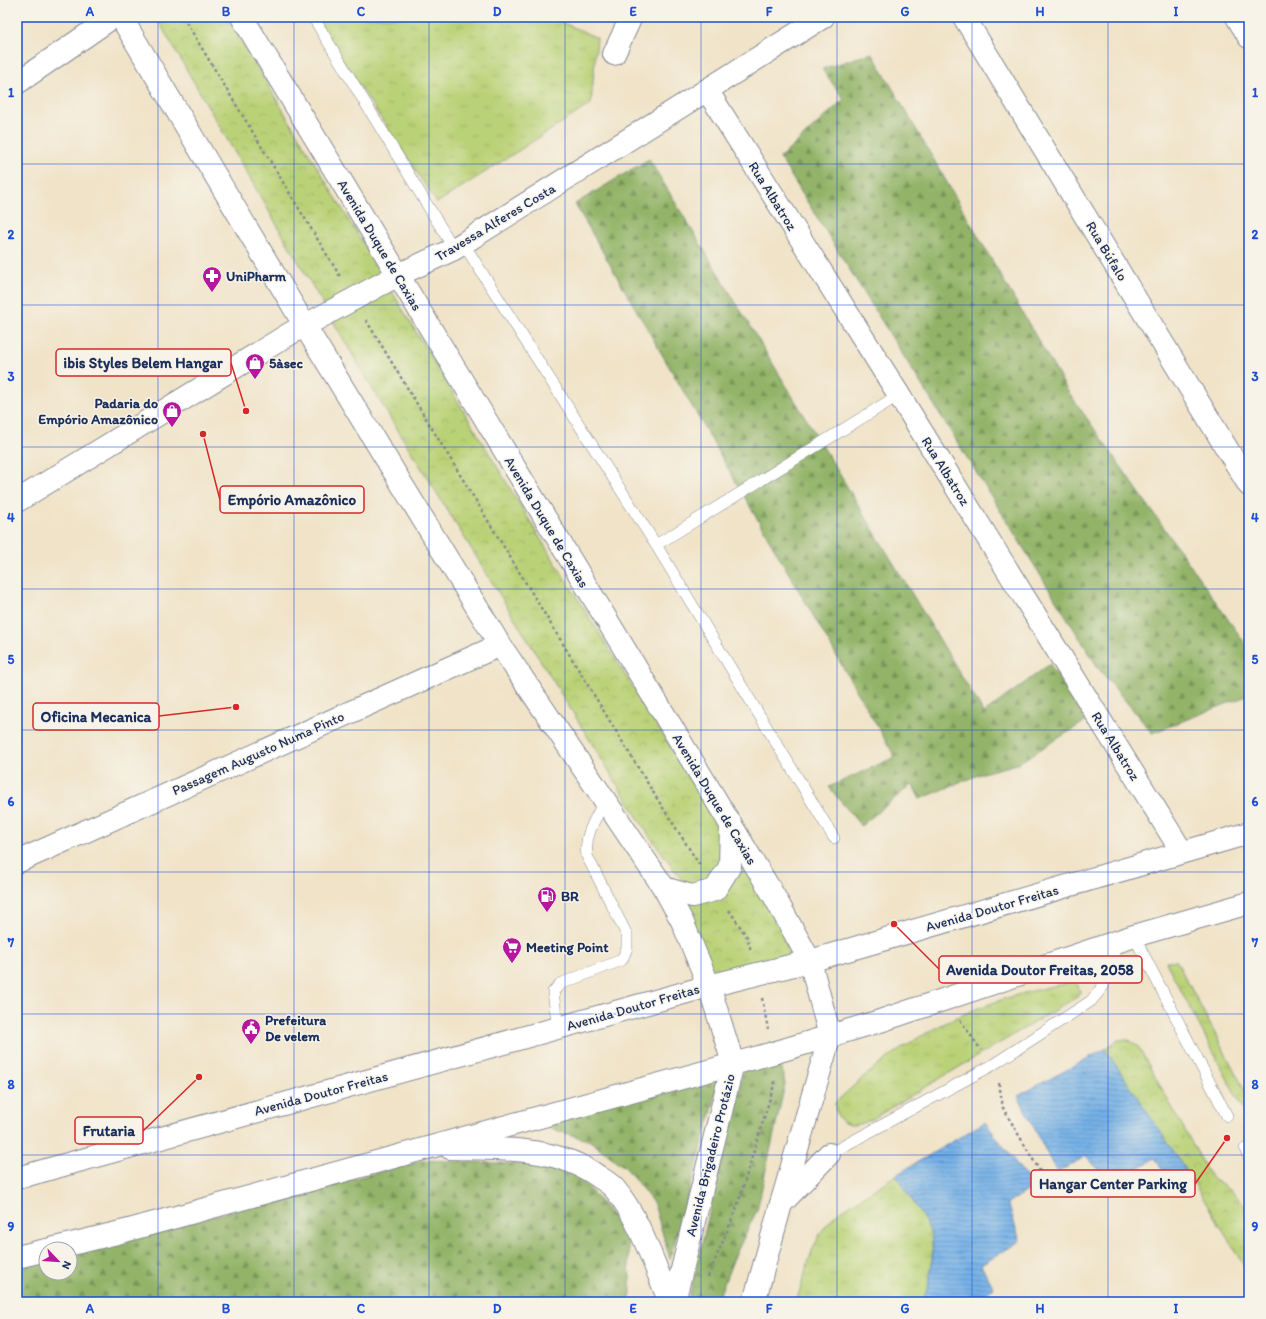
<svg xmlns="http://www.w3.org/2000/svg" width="1266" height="1319" font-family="Itim,sans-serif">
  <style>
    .grass { fill: url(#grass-tufts); stroke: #6a806a }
    .forest { fill: url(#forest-firs); stroke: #577263 }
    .park { fill: url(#park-crowns); stroke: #6a806a }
    .water { fill: url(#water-rules); stroke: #4870a2 }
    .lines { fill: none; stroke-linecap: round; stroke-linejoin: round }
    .lane-casing { stroke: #868993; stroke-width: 12 }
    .street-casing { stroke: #868993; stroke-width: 24 }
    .secondary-casing { stroke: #868993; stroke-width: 24 }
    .path { stroke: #868993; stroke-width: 2.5; stroke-dasharray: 3 3; stroke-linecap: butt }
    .lane { stroke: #fff; stroke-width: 11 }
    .street { stroke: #fff; stroke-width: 22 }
    .secondary { stroke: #fff; stroke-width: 22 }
    .grid { fill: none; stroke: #1d4ed8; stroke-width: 1; stroke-opacity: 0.55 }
    .labels { text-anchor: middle; stroke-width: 3; stroke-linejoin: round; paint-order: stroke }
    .street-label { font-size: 14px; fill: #1b2f5e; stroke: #f7f3e8 }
    .poi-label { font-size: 14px; font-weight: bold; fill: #1b2f5e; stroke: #f7f3e8; text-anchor: start }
    .leader { fill: none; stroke: #d62828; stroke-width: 1.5 }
    .callout-dot { fill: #d62828; stroke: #f7f3e8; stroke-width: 1.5 }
    .callout { fill: #f7f3e8; stroke: #d62828; stroke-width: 1.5 }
    .callout-label { font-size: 15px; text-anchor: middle; font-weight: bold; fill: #1b2f5e }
    .neatline { fill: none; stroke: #1d4ed8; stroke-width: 1.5 }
    .grid-label { font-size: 13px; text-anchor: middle; font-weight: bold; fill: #1d4ed8 }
  </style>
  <defs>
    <pattern id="grass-tufts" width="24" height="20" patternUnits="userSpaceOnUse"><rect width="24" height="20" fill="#bad277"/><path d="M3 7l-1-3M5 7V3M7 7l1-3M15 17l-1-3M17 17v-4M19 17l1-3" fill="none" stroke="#9fb569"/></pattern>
    <pattern id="forest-firs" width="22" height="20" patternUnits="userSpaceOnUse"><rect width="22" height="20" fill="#93b468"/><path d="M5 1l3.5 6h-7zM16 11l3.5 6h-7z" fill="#779359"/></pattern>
    <pattern id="park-crowns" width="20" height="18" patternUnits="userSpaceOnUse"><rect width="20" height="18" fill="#bad277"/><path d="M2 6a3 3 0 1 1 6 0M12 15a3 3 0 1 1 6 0" fill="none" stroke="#9fb569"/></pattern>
    <pattern id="water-rules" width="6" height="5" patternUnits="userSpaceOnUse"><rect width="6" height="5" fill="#75b1e7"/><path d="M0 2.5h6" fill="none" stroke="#5f90be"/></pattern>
  </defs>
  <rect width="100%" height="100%" fill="#f7f3e8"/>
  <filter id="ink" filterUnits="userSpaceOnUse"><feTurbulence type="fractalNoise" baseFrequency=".025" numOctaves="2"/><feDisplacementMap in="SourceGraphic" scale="8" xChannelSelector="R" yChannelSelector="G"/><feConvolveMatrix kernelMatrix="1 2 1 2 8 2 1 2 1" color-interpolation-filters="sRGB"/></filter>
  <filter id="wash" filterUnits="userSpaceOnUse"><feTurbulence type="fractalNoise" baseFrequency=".012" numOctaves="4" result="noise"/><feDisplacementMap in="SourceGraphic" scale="16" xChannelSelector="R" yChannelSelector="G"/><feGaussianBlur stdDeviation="0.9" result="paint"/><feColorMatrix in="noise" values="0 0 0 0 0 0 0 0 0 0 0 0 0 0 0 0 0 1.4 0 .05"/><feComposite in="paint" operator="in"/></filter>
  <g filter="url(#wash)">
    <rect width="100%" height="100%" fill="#f0e3c8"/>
    <g class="grass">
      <polygon points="314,17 550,17 597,38 591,104 437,203"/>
      <polygon points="1176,960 1249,1098 1249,1120 1166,962"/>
      <path d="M1073,982l5,3 2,7 -3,5 -205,122c-19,10 -35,9 -37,-16 72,-69 140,-103 238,-121z"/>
      <path d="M896,1175c10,17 23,34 32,52 9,17 3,58 -6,75h-126l16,-51 9,-19 14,-17z"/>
    </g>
    <g class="forest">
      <polygon points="872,53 1067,390 1249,649 1249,695 1152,733 1099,669 780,158 844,99 822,69"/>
      <polygon points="649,159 984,713 1050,664 1086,721 1017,764 983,773 920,799 912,784 861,826 829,787 895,757 575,204"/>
      <polygon points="781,1064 785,1084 757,1210 733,1260 717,1302 688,1302 744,1067"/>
      <polygon points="723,1071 670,1259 654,1204 627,1169 590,1141 537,1124"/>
      <polygon points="424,1160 562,1166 586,1185 627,1234 631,1293 629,1302 17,1302 17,1268 46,1260 46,1273 70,1273 70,1254"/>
    </g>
    <g class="park">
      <polygon points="156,17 227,17 543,543 722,830 720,865 704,884 686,885 648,834 373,390"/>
      <polygon points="740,850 800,957 713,978 676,899 701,900"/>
      <path d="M1118,1040h11l9,6 74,133c13,7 33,21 37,36 3,12 0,44 0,59l-63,-104 -81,-121z"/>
    </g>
    <g class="water">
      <polygon points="1105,1049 1186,1170 1169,1181 1155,1158 1112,1184 1086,1156 1057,1173 1018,1096"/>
      <path d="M985,1122l49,65 -26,16 12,38 -39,24 13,23 -21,14h-51c9,-17 15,-58 6,-75 -9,-18 -22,-35 -32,-52z"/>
    </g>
  </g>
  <g filter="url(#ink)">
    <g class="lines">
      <defs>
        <g id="lane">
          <polyline points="313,17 454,249"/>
          <polyline points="463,243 656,545 834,838"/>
          <polyline points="656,545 899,395"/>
          <polyline points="1134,936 1227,1116"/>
          <path d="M558,1028l-5,-36 7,-8 62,-24 5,-12v-13l-40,-79c-3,-21 8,-37 18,-55"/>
          <polyline points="1245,1149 1249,1157"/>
          <polyline points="829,1154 991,1066 1091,1001 1104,985 1118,942"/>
        </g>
        <g id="street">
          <polyline points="964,17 1249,485"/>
          <polyline points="1237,17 1249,37"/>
          <polyline points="614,54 631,17"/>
          <polyline points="17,83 113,17"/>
          <polyline points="707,90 899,395 1182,852"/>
          <polyline points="17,501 291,333 398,275 454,249 823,17"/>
          <polyline points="17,862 500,645"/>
          <polyline points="781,1204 829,1154"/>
        </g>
        <g id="secondary">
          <polyline points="121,17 305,326 500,645 664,888 682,921 709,986 733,1063 674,1302"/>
          <polyline points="242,17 774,896 810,961 830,1036"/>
          <polyline points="664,888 692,896 715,890 730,866 731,824"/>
          <path d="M450,1148c50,1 107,-2 149,29 5,3 11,7 15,11 26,30 40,78 56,114"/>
          <polyline points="17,1178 709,986 810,961 1249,833"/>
          <polyline points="51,1249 125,1231 773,1053 880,1021 1134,936 1249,903"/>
          <polyline points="17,1257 46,1250"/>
          <polyline points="754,1302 781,1204 830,1036"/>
        </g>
      </defs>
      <use href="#lane" class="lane-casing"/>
      <use href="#street" class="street-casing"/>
      <use href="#secondary" class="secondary-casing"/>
      <g class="path">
        <polyline points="183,17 341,278"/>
        <polyline points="366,320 656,797 701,867"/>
        <polyline points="729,910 747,937 751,951"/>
        <polyline points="762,998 768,1029"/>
        <polyline points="960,1020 981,1050"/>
        <polyline points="999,1083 1003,1108 1045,1180"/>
        <polyline points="708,1277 736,1210 774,1085 774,1079"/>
      </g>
      <use href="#lane" class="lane"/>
      <use href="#street" class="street"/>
      <use href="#secondary" class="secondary"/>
    </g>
  </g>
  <path class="grid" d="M158,17v1285M294,17v1285M429,17v1285M565,17v1285M701,17v1285M837,17v1285M972,17v1285M1108,17v1285M17,164h1232M17,305h1232M17,447h1232M17,589h1232M17,730h1232M17,872h1232M17,1014h1232M17,1155h1232"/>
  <defs>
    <symbol id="pharmacy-pin" viewBox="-11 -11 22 30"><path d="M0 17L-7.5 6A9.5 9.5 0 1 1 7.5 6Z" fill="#b5179e" stroke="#f7f3e8"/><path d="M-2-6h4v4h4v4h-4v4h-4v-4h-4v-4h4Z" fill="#fff"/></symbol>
    <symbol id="shop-pin" viewBox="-11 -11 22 30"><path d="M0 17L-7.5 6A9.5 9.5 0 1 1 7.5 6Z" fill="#b5179e" stroke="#f7f3e8"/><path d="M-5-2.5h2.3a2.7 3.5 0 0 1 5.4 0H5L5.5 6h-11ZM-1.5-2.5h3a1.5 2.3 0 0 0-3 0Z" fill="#fff"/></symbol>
    <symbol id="fuel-pin" viewBox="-11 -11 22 30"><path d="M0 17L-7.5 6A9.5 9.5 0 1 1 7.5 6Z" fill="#b5179e" stroke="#f7f3e8"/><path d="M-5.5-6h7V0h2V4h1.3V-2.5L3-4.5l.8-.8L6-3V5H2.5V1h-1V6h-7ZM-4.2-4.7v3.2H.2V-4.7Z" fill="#fff"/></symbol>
    <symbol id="supermarket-pin" viewBox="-11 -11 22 30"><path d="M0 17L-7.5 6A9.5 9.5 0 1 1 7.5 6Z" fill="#b5179e" stroke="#f7f3e8"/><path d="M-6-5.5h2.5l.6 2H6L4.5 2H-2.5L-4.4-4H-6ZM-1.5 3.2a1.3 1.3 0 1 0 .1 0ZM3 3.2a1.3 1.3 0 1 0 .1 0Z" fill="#fff"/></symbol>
    <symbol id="civic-pin" viewBox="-11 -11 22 30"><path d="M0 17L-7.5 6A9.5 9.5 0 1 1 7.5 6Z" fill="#b5179e" stroke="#f7f3e8"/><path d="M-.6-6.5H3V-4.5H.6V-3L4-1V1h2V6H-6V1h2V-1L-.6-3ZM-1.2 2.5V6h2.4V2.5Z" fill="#fff"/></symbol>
  </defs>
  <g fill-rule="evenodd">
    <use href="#pharmacy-pin" x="201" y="265" width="22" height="30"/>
    <use href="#shop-pin" x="244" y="352" width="22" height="30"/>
    <use href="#shop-pin" x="161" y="400" width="22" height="30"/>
    <use href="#fuel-pin" x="536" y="885" width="22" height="30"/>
    <use href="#supermarket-pin" x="501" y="936" width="22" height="30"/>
    <use href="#civic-pin" x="240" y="1017" width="22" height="30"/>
  </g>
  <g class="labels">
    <g class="street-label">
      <text transform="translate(773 196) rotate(58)" y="5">Rua Albatroz</text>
      <text transform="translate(495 222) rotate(-31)" y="5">Travessa Alferes Costa</text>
      <text transform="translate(380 245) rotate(59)" y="5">Avenida Duque de Caxias</text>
      <text transform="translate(1107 251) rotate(59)" y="5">Rua Búfalo</text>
      <text transform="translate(946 471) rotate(58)" y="5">Rua Albatroz</text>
      <text transform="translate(547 522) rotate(59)" y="5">Avenida Duque de Caxias</text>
      <text transform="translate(1116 746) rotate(58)" y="5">Rua Albatroz</text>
      <text transform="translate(258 753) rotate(-24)" y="5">Passagem Augusto Numa Pinto</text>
      <text transform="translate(715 799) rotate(59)" y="5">Avenida Duque de Caxias</text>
      <text transform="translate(992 908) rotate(-16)" y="5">Avenida Doutor Freitas</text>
      <text transform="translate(633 1007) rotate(-16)" y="5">Avenida Doutor Freitas</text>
      <text transform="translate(321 1093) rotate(-15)" y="5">Avenida Doutor Freitas</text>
      <text transform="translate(710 1155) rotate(-76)" y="5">Avenida Brigadeiro Protázio</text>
    </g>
    <g class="poi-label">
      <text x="226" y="281">UniPharm</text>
      <text x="269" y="368">5àsec</text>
      <text x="158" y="408" text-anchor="end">Padaria do<tspan x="158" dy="16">Empório Amazônico</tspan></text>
      <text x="561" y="901">BR</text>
      <text x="526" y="952">Meeting Point</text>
      <text x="265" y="1025">Prefeitura<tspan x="265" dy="16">De velem</tspan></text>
    </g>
  </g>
  <path class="leader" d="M246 411L231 363M203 434L220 500M236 707L159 716M894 924L939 969M199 1077L143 1131M1227 1138L1195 1184"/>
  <g class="callout-dot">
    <circle cx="246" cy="411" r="4"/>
    <circle cx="203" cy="434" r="4"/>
    <circle cx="236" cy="707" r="4"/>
    <circle cx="894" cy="924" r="4"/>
    <circle cx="199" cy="1077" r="4"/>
    <circle cx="1227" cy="1138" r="4"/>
  </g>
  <g class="callout">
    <rect x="56" y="349" width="175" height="27" rx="4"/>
    <rect x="220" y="486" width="144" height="27" rx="4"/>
    <rect x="33" y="703" width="126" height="27" rx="4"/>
    <rect x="939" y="956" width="203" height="27" rx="4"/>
    <rect x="75" y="1117" width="68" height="27" rx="4"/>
    <rect x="1031" y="1170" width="164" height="27" rx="4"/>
  </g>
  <g class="callout-label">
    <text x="143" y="368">ibis Styles Belem Hangar</text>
    <text x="292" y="505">Empório Amazônico</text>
    <text x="96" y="722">Oficina Mecanica</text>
    <text x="1040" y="975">Avenida Doutor Freitas, 2058</text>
    <text x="109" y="1136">Frutaria</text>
    <text x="1113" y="1189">Hangar Center Parking</text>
  </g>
  <rect width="1266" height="1319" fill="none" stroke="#f7f3e8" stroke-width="44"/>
  <g transform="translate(58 1261) rotate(115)"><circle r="19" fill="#f7f3e8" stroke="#9fa5b1"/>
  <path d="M0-3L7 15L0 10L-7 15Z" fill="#b5179e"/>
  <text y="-6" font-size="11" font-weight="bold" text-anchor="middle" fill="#1b2f5e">N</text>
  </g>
  <rect x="22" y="22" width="1222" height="1275" class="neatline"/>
  <g class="grid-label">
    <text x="90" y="16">A</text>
    <text x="226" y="16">B</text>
    <text x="361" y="16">C</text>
    <text x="497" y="16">D</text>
    <text x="633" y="16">E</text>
    <text x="769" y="16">F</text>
    <text x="905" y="16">G</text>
    <text x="1040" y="16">H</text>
    <text x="1176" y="16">I</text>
    <text x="11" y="97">1</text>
    <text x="1255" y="97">1</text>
    <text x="11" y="239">2</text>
    <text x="1255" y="239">2</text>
    <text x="11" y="381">3</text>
    <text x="1255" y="381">3</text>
    <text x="11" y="522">4</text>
    <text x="1255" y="522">4</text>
    <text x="11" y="664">5</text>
    <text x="1255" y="664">5</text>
    <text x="11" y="806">6</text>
    <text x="1255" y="806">6</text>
    <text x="11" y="947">7</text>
    <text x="1255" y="947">7</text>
    <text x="11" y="1089">8</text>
    <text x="1255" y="1089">8</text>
    <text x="11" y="1231">9</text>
    <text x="1255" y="1231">9</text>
    <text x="90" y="1313">A</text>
    <text x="226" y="1313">B</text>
    <text x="361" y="1313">C</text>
    <text x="497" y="1313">D</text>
    <text x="633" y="1313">E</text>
    <text x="769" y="1313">F</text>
    <text x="905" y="1313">G</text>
    <text x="1040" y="1313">H</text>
    <text x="1176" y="1313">I</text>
  </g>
</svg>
